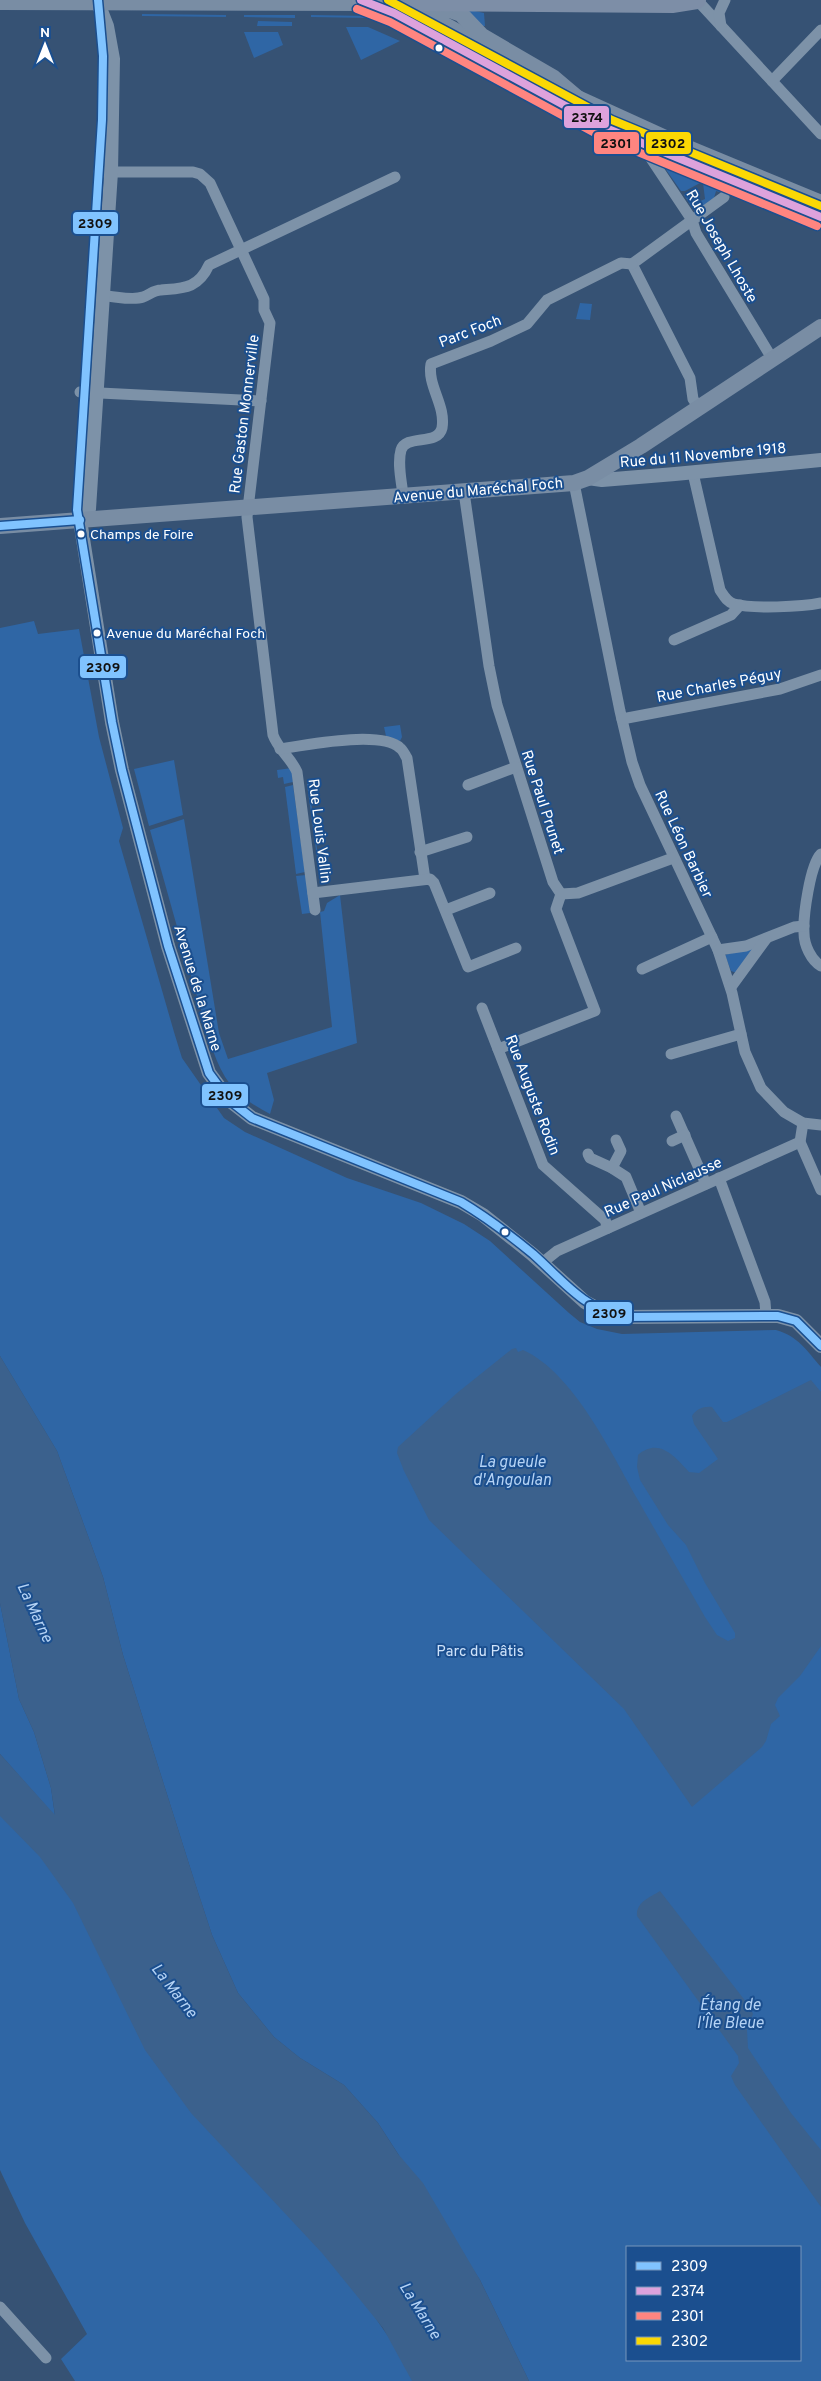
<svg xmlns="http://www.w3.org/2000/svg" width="821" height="2381" font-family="Overpass,sans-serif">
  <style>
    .green { fill: #2f66a5; fill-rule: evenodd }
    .water { fill: #3b618d }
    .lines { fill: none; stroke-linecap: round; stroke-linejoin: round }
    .minor { stroke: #7d92a8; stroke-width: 11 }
    .tertiary { stroke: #7d92a8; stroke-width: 14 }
    .secondary { stroke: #798da4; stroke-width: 16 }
    .primary { stroke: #7d8ea7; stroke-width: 18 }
    .bus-1-casing { stroke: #1b4f8f; stroke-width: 11 }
    .bus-2-casing { stroke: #1b4f8f; stroke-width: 11 }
    .bus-3-casing { stroke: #1b4f8f; stroke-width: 11 }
    .bus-4-casing { stroke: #1b4f8f; stroke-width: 11 }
    .bus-1 { stroke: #80c3ff; stroke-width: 8 }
    .bus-2 { stroke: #dda2dc; stroke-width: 8 }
    .bus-3 { stroke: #ff8580; stroke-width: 8 }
    .bus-4 { stroke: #fbd804; stroke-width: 8 }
    .bus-dot { fill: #fff; stroke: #1b4f8f; stroke-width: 2 }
    .labels { text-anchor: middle; stroke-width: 4; stroke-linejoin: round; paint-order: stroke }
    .bus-label { font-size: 14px; fill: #fff; stroke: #1b4f8f; text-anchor: start }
    .street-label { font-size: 15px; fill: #fff; stroke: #1b4f8f }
    .park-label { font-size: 15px; fill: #cfe3fa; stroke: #1b4f8f }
    .water-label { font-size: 16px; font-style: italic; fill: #b5d3f5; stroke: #1b4f8f }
    .line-badge { stroke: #1b4f8f; stroke-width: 2 }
    .pale-badge-label { font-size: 14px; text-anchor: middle; font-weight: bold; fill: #111 }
  </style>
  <rect width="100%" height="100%" fill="#365274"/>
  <g class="green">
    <polygon points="466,9 484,13 485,26 479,26"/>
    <polygon points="142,14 226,15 226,17 142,16"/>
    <polygon points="244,15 295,15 295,18 244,17"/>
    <polygon points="311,15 371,16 379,17 405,30 403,33 370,18 311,17"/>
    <polygon points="258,21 292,22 292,26 257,26"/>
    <polygon points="346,27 368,27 400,41 361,60"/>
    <polygon points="244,32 278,32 283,45 254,58"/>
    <polygon points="662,164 699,179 700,183 685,191 681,191"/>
    <polygon points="703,183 706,183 731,194 730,195 716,191 714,198 700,209 693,209 684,195 689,193 696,203 705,199"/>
    <polygon points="580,303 592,304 590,320 576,319"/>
    <path d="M34,621l4,13 41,-5 20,108 24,91 -4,13 55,191 8,26 42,60 21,14 102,46 74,25 43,21 26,17 79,72 11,9 17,7 25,5 154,-4c22,6 31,21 45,37v1014h-292l-49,-101 -102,-157 -34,-38 -44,-27 -26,-21 -36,-44 -26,-58 -17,-52 -72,-228 -20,-78 -46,-126 -57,-95v-728zM627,2247h173v113h-173z"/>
    <polygon points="400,725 402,737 400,741 386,736 384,727"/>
    <polygon points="174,760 183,815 149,826 134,769"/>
    <polygon points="292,768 293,782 284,784 283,777 278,778 277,770"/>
    <polygon points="307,784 309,784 319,865 318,865"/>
    <polygon points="293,785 305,872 296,874 285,787"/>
    <path d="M184,819l35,214 9,26 104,-32 -12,-115 4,-1 3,-8 13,-8 17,148 -90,30 7,27 -4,14c-15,-8 -30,-17 -40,-30 -17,-22 -23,-55 -31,-81 -17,-58 -33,-115 -49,-173z"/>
    <polygon points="306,875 310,913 302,914 296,876"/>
    <path d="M756,947l-19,26 -6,-2 -6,-16c10,-4 21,-3 31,-8z"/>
    <polygon points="0,1603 19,1699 34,1732 51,1788 55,1816 0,1754"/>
    <polygon points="0,1808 66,1886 352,2284 419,2381 75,2381 61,2359 87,2334 25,2223 0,2170"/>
  </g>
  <g class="water">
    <path d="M516,1348l2,4 5,-2c50,22 89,104 115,150 22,39 45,78 67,117l12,18 11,6 7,-3v-5l-30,-50 -19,-38 -18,-20 -28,-45 -3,-13 1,-12c21,-18 37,2 51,17l10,1 19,-14 -24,-35 -2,-8c4,-7 12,-10 20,-9l11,15h4l84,-42 10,12v254l-21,30 -22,22 -3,7 5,11 -9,8 -5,17 -4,6 -70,60 -68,-98 -195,-189 -25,-49 -7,-18 1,-6 59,-54 55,-44z"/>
    <polygon points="0,1356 57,1451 103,1577 123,1655 195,1883 212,1935 238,1993 274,2037 300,2058 344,2085 378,2123 398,2154 423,2183 480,2280 529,2381 412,2381 383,2328 322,2253 191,2113 145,2050 73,1903 40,1857 0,1816 0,1754 55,1815 51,1788 34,1732 19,1699 0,1603"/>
    <path d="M660,1891l90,116 3,7 -6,16 1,18 43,65 30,37v57l-86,-122 -4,-9 8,-13 -1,-7 -101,-140c-1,-14 12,-18 23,-25z"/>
  </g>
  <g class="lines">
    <g class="minor">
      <polyline points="697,0 821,134"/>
      <polyline points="721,26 719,13 725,0"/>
      <polyline points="772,81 821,30"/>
      <polyline points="652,148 650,157 692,220 696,233 773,360"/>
      <path d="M99,172h94l7,2 10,9 54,116v11l6,13 -23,194 26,218c5,14 18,23 24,37l18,138"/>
      <polyline points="632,264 690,378 693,399 699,408"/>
      <polyline points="632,264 724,197"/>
      <path d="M104,296c11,0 28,5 39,1 6,-2 11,-7 18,-7 22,-2 37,-1 48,-25l186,-88"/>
      <polyline points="80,392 261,401"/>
      <path d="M693,473l27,117c4,6 7,12 14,14 18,5 68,3 87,-1"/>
      <polyline points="574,483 620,711 632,762 640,785 718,950 732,993 745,1052 761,1088 784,1112 803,1123 821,1125"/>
      <polyline points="464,492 489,666 497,705 553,882 561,894 556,909 595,1011 498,1049"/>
      <path d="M403,496c-1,-13 -6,-32 -2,-46 5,-16 37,-4 41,-22 4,-23 -15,-42 -11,-64l60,-23 36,-17 20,-24 74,-37 11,1"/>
      <polyline points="674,640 731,615 740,605"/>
      <polyline points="622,719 780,689 821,675"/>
      <path d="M280,749c26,-4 101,-19 120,-1 3,2 5,7 7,10l18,121"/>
      <polyline points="468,785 516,767"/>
      <polyline points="420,852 467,837"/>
      <path d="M821,854c-11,11 -18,62 -17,79 0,12 7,27 17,33"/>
      <polyline points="313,893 430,879 434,883 468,967 516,948"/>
      <polyline points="561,894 578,893 673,858"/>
      <polyline points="446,910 490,893"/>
      <polyline points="718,950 746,946 794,927 804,926"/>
      <polyline points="642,969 712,937"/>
      <polyline points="731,987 766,939"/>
      <polyline points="482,1008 543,1165 605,1220 608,1228"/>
      <polyline points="671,1054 741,1034"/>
      <polyline points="676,1116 706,1184"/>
      <polyline points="803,1123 800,1142 821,1190"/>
      <polyline points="616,1140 621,1151 612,1168 626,1177 641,1213"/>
      <polyline points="672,1141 685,1135"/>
      <polyline points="588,1154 590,1158 612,1168"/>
      <polyline points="719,1178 765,1302 766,1315"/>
      <polyline points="542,1263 557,1251 800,1142"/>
      <polyline points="0,2307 46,2358"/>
    </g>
    <g class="tertiary">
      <polyline points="98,3 107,26 113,59 111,172 89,509 80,520 112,722 122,770 168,946 209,1073 229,1100 252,1118 461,1202 483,1215 532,1254 585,1302 607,1314 623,1317 778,1316 796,1321 821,1346"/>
      <polyline points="588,478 602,480 675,474 821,460"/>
    </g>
    <g class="secondary">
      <polyline points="0,2 375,3"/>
      <polyline points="404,2 488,49"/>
      <polyline points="434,10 450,10 461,14 482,36 554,78 580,100"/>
      <polyline points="571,95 683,146 821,203"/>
      <polyline points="0,526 574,483 588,478 641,446 821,327"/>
    </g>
    <g class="primary">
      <polyline points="361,0 394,13 568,109 608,129 821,217"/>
      <polyline points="398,0 404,2 672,4 697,0"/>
    </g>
    <defs>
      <g id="bus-1">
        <path d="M98,0l5,56 -1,64 -25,390 35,212 10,48 46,176 41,127 20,27 23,18 209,84c25,15 49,33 72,52 28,25 52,56 90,63l155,-1 18,5 25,25"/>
        <polyline points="0,526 80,520"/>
      </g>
      <polyline id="bus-2" points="361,0 394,13 608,129 821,217"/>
      <polyline id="bus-3" points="357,9 390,22 604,138 817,226"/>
      <polyline id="bus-4" points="388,0 612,120 821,206"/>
    </defs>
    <use href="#bus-1" class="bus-1-casing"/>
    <use href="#bus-2" class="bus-2-casing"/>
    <use href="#bus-3" class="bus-3-casing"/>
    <use href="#bus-4" class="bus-4-casing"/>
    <use href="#bus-1" class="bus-1"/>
    <use href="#bus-2" class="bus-2"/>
    <use href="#bus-3" class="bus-3"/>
    <use href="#bus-4" class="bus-4"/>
  </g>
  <g class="bus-dot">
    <circle cx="439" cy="48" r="4.5"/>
    <circle cx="81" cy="534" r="4.5"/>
    <circle cx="97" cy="633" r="4.5"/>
    <circle cx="505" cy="1232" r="4.5"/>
  </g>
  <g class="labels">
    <g class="bus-label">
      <text x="90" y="539">Champs de Foire</text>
      <text x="106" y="638">Avenue du Maréchal Foch</text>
    </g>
    <g class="street-label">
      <text transform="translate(722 246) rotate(60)" y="5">Rue Joseph Lhoste</text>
      <text transform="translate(470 331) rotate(-21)" y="5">Parc Foch</text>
      <text transform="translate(244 414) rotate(-83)" y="5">Rue Gaston Monnerville</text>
      <text transform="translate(703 455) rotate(-5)" y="5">Rue du 11 Novembre 1918</text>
      <text transform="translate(478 490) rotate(-5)" y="5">Avenue du Maréchal Foch</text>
      <text transform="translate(719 685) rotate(-11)" y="5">Rue Charles Péguy</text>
      <text transform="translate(543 802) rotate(72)" y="5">Rue Paul Prunet</text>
      <text transform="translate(320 831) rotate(83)" y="5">Rue Louis Vallin</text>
      <text transform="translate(684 844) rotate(65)" y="5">Rue Léon Barbier</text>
      <text transform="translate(198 988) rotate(73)" y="5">Avenue de la Marne</text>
      <text transform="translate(533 1095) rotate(69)" y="5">Rue Auguste Rodin</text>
      <text transform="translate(663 1187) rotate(-24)" y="5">Rue Paul Niclausse</text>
    </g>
    <g class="park-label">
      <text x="480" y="1656">Parc du Pâtis</text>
    </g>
    <g class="water-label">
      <text x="512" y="1467">La gueule<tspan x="512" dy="18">d'Angoulan</tspan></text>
      <text transform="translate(36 1612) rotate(65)" y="6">La Marne</text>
      <text transform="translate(175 1990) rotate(52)" y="6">La Marne</text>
      <text x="730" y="2010">Étang de<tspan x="730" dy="18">l'Île Bleue</tspan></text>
      <text transform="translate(421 2310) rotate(58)" y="6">La Marne</text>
    </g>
  </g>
  <g class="line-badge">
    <rect x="563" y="105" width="47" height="24" rx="5" fill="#dda2dc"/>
    <rect x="593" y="131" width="47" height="24" rx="5" fill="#ff8580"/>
    <rect x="645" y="131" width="47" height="24" rx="5" fill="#fbd804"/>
    <rect x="72" y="211" width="47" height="24" rx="5" fill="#80c3ff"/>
    <rect x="79" y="655" width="48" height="24" rx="5" fill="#80c3ff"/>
    <rect x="201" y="1083" width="48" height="24" rx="5" fill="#80c3ff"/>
    <rect x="585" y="1301" width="48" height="24" rx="5" fill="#80c3ff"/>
  </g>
  <g class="pale-badge-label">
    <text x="587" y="122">2374</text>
    <text x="616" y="148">2301</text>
    <text x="668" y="148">2302</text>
    <text x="95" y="228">2309</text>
    <text x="103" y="672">2309</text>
    <text x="225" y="1100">2309</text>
    <text x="609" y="1318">2309</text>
  </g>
  <rect x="626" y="2246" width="175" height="115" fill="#1b4f8f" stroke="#7695bc"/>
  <rect x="636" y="2262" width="25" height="8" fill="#80c3ff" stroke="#7695bc"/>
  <text x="671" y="2271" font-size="15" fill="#ffffff">2309</text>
  <rect x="636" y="2287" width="25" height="8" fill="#dda2dc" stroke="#7695bc"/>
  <text x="671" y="2296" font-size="15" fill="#ffffff">2374</text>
  <rect x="636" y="2312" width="25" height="8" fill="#ff8580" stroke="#7695bc"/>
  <text x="671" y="2321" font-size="15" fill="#ffffff">2301</text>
  <rect x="636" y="2337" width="25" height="8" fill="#fbd804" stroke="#7695bc"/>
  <text x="671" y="2346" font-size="15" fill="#ffffff">2302</text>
  <g transform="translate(45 45)" stroke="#1b4f8f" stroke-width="4" paint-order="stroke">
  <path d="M0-4L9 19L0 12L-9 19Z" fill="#ffffff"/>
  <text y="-8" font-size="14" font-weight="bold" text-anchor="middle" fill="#ffffff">N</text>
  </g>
</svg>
